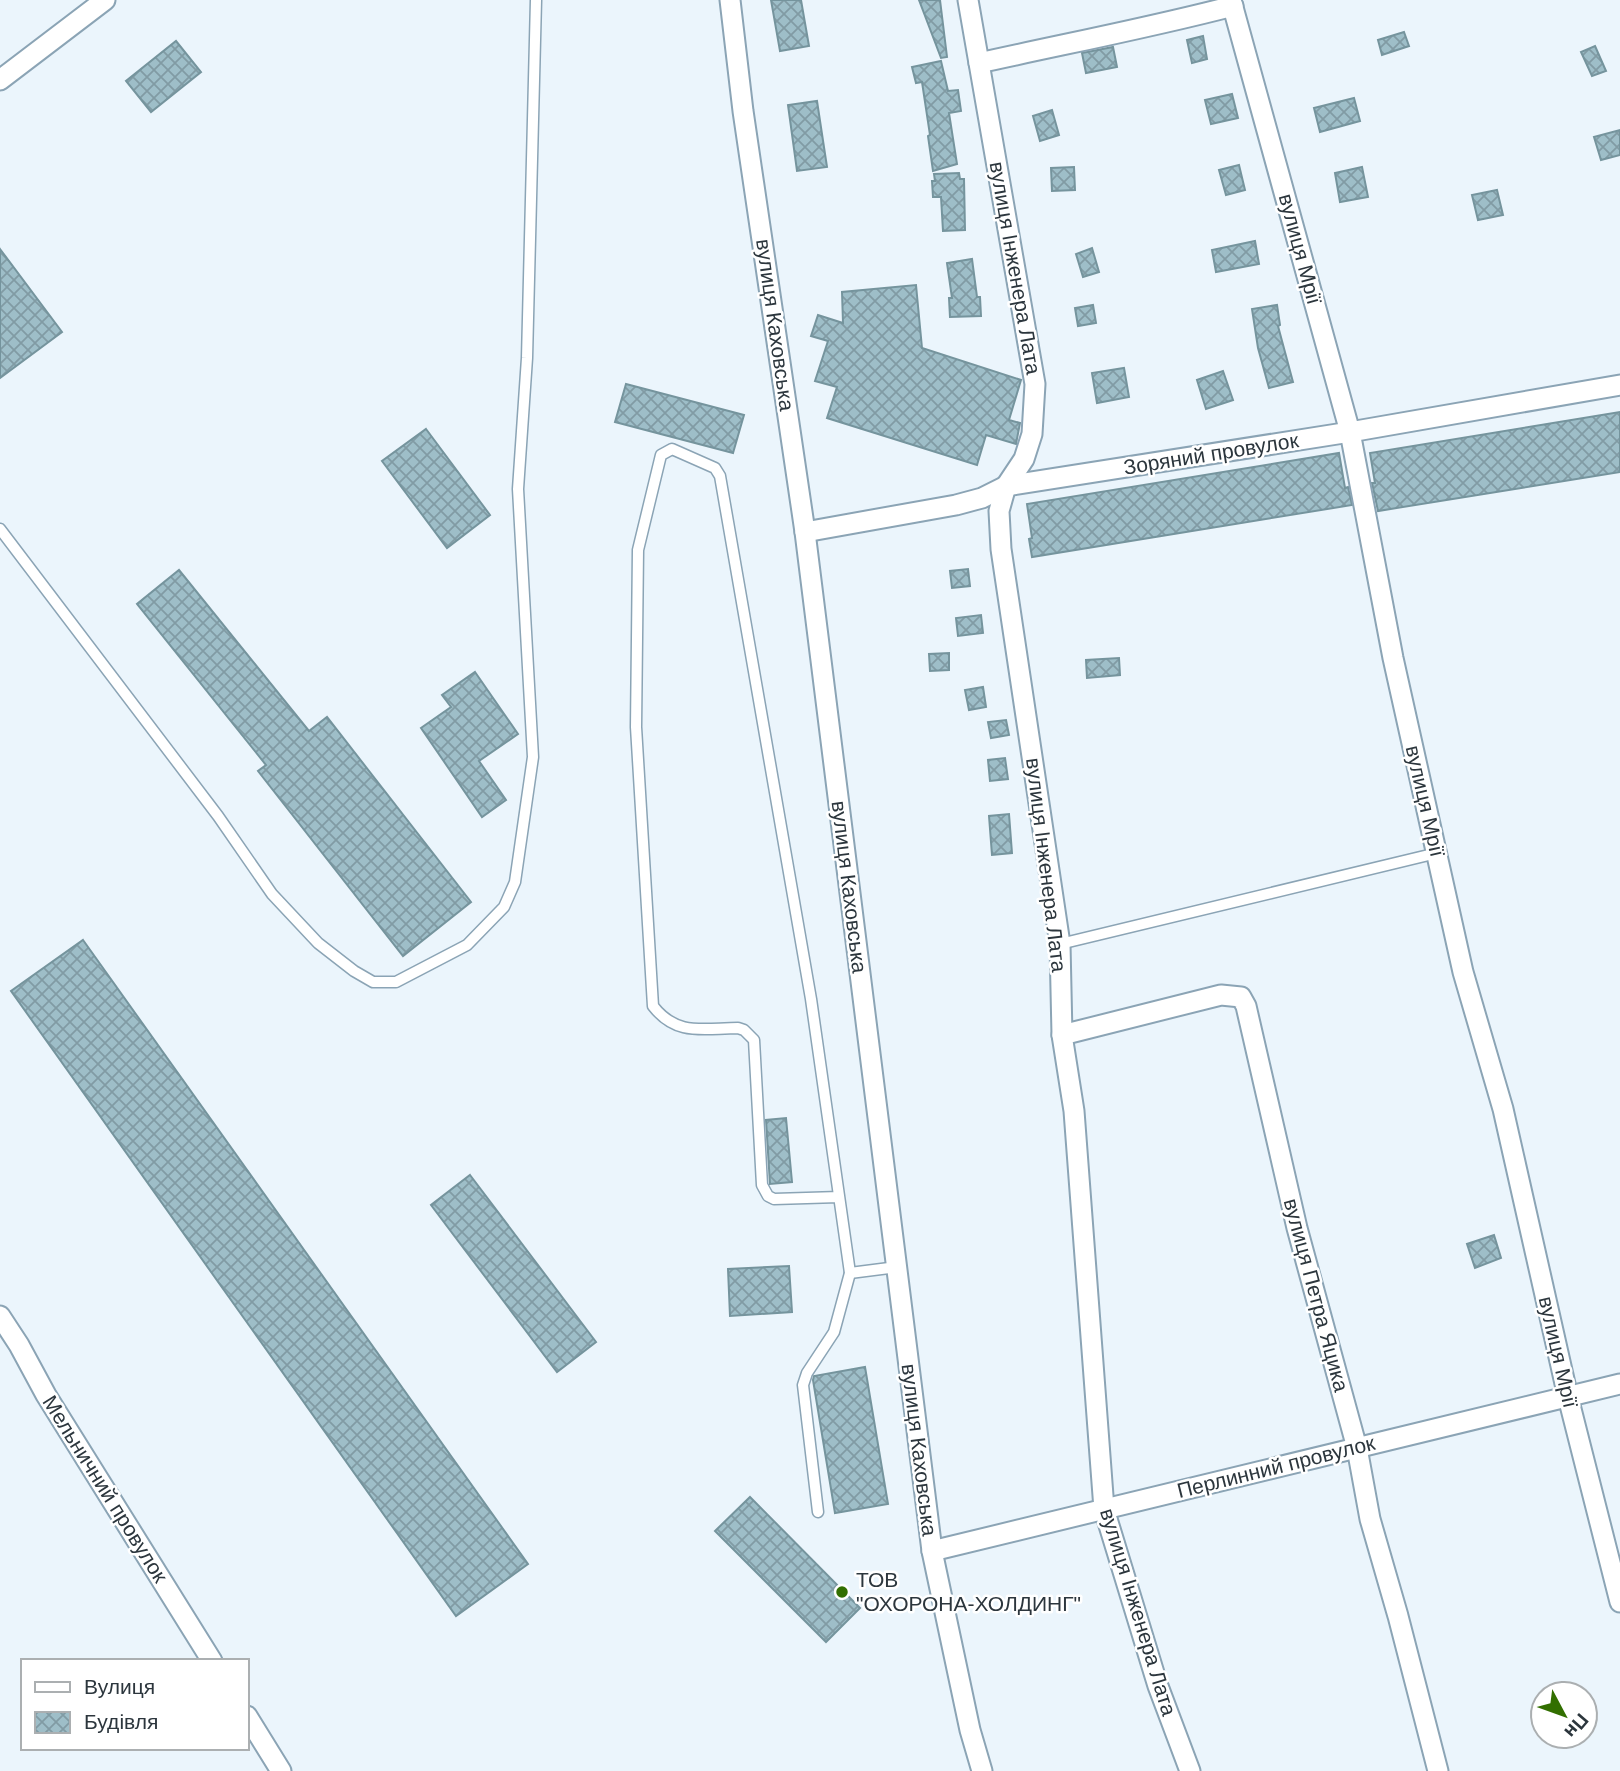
<svg xmlns="http://www.w3.org/2000/svg" width="1620" height="1771" font-family="Helvetica,sans-serif">
  <style>
    .building { fill: url(#building-cross-hatch); stroke: #75949d; stroke-width: 2 }
    .lines { fill: none; stroke-linecap: round; stroke-linejoin: round }
    .lane-casing { stroke: #8ba4b5; stroke-width: 13 }
    .street-casing { stroke: #8ba4b5; stroke-width: 23 }
    .lane { stroke: #fff; stroke-width: 10 }
    .street { stroke: #fff; stroke-width: 19 }
    .poi-dot { fill: #326f00; stroke: #fff; stroke-width: 2.5 }
    .labels { text-anchor: middle; stroke-width: 5; stroke-linejoin: round; paint-order: stroke }
    .street-label { font-size: 21px; fill: #2c363d; stroke: #fff }
    .poi-label { font-size: 21px; fill: #2c363d; stroke: #fff; text-anchor: start }
  </style>
  <defs>
    <pattern id="building-cross-hatch" width="8" height="8" patternUnits="userSpaceOnUse" patternTransform="scale(1.75)"><rect width="8" height="8" fill="#9ebec8"/><path d="M0 0l8 8M0 8l8-8" fill="none" stroke="#819ba4"/></pattern>
  </defs>
  <rect width="100%" height="100%" fill="#ebf5fc"/>
  <g class="building">
    <polygon points="771,0 801,0 809,46 780,51"/>
    <polygon points="919,0 940,0 947,57 941,58"/>
    <polygon points="1404,32 1409,46 1382,55 1378,40"/>
    <polygon points="1203,36 1207,59 1192,63 1187,40"/>
    <polygon points="176,41 201,72 151,112 126,81"/>
    <polygon points="1595,46 1606,71 1592,76 1581,52"/>
    <polygon points="1113,47 1117,67 1086,73 1082,53"/>
    <polygon points="941,61 948,91 958,90 961,111 949,113 957,164 933,171 928,136 930,135 922,82 916,83 912,67"/>
    <polygon points="1232,94 1238,118 1211,124 1205,100"/>
    <polygon points="1354,98 1360,121 1320,132 1314,108"/>
    <polygon points="817,101 827,167 797,171 788,105"/>
    <polygon points="1052,110 1059,135 1040,141 1033,116"/>
    <polygon points="1620,130 1620,155 1601,160 1594,137"/>
    <polygon points="1239,165 1245,190 1226,195 1219,170"/>
    <polygon points="1074,167 1075,190 1052,191 1051,168"/>
    <polygon points="1362,167 1368,197 1340,202 1335,173"/>
    <polygon points="959,173 960,179 964,179 965,230 943,231 941,197 933,197 932,181 935,181 934,174"/>
    <polygon points="1497,190 1503,215 1478,220 1472,195"/>
    <polygon points="1255,241 1259,264 1216,272 1212,250"/>
    <polygon points="1092,248 1099,272 1083,277 1076,254"/>
    <polygon points="0,249 62,332 0,378"/>
    <polygon points="972,259 977,297 980,297 981,316 950,317 949,298 952,298 947,263"/>
    <polygon points="916,285 922,348 1021,380 1009,420 1020,423 1016,444 986,435 977,465 827,418 837,387 815,381 828,341 811,336 818,315 843,323 842,292"/>
    <polygon points="1093,305 1096,323 1078,326 1075,308"/>
    <polygon points="1277,305 1280,325 1278,326 1293,382 1269,388 1258,348 1252,309"/>
    <polygon points="1124,368 1129,397 1097,403 1092,373"/>
    <polygon points="1223,371 1233,400 1206,409 1197,380"/>
    <polygon points="626,384 744,415 733,453 615,422"/>
    <polygon points="1620,412 1620,472 1378,511 1372,483 1375,483 1370,453"/>
    <polygon points="426,429 490,515 447,548 382,461"/>
    <polygon points="1339,453 1345,488 1348,487 1352,505 1032,557 1029,539 1032,538 1027,504"/>
    <polygon points="968,569 970,586 952,588 950,571"/>
    <polygon points="179,570 309,731 327,717 471,902 403,956 258,771 266,765 137,604"/>
    <polygon points="981,615 983,633 958,636 956,618"/>
    <polygon points="949,653 949,670 930,671 929,654"/>
    <polygon points="1119,658 1120,675 1087,678 1086,660"/>
    <polygon points="475,672 518,734 479,761 506,800 482,817 421,728 451,707 442,695"/>
    <polygon points="983,687 986,707 969,710 965,690"/>
    <polygon points="1006,720 1009,735 991,738 988,722"/>
    <polygon points="1005,758 1008,779 990,781 988,760"/>
    <polygon points="1009,814 1012,853 992,855 989,816"/>
    <polygon points="83,940 528,1564 456,1616 11,991"/>
    <polygon points="786,1118 792,1182 770,1184 766,1120"/>
    <polygon points="470,1175 596,1342 557,1372 431,1205"/>
    <polygon points="1494,1235 1501,1258 1475,1268 1467,1244"/>
    <polygon points="789,1266 792,1312 730,1316 728,1269"/>
    <polygon points="865,1367 888,1504 835,1513 813,1380 814,1376"/>
    <polygon points="750,1497 860,1608 826,1642 715,1531"/>
  </g>
  <g class="lines">
    <defs>
      <g id="lane">
        <polyline points="0,529 218,816 272,894 318,943 354,971 373,982 396,982 467,945 504,907 515,882 533,757 518,489 527,358 536,0"/>
        <polyline points="1060,944 1437,853"/>
        <polyline points="850,1273 897,1267"/>
        <path d="M818,1512l-15,-127 4,-12 27,-41 16,-59 -39,-274 -91,-523 -5,-8 -43,-19 -11,6 -23,95 -2,177 17,279c24,31 51,22 85,22l6,2 10,10 8,145 6,11 6,3 65,-2"/>
      </g>
      <g id="street">
        <polyline points="730,0 743,111 805,532 932,1551 970,1730 982,1771"/>
        <polyline points="968,0 1035,384 1032,434 1024,459 1006,486 999,511 1001,549 1060,944 1062,1035 1074,1111 1104,1509 1158,1686 1190,1771"/>
        <polyline points="1231,0 1350,432 1393,658 1463,972 1503,1109 1568,1397 1620,1602"/>
        <path d="M979,63c85,-19 170,-35 254,-57"/>
        <polyline points="0,80 105,0"/>
        <polyline points="805,532 956,505 982,498 1006,486 1350,432 1620,385"/>
        <polyline points="1062,1035 1221,995 1241,997 1246,1006 1297,1228 1357,1448 1370,1519 1398,1616 1438,1771"/>
        <polyline points="0,1316 19,1345 46,1395 212,1661"/>
        <polyline points="932,1551 1620,1384"/>
        <polyline points="247,1716 281,1771"/>
      </g>
    </defs>
    <use href="#lane" class="lane-casing"/>
    <use href="#street" class="street-casing"/>
    <use href="#lane" class="lane"/>
    <use href="#street" class="street"/>
  </g>
  <circle class="poi-dot" cx="842" cy="1592" r="7"/>
  <g class="labels">
    <g class="street-label">
      <text transform="translate(1300 249) rotate(75)" y="7">вулиця Мрії</text>
      <text transform="translate(1015 268) rotate(80)" y="7">вулиця Інженера Лата</text>
      <text transform="translate(775 325) rotate(82)" y="7">вулиця Каховська</text>
      <text transform="translate(1211 454) rotate(-9)" y="7">Зоряний провулок</text>
      <text transform="translate(1425 801) rotate(77)" y="7">вулиця Мрії</text>
      <text transform="translate(1046 865) rotate(83)" y="7">вулиця Інженера Лата</text>
      <text transform="translate(849 887) rotate(83)" y="7">вулиця Каховська</text>
      <text transform="translate(1316 1295) rotate(75)" y="7">вулиця Петра Яцика</text>
      <text transform="translate(1558 1352) rotate(77)" y="7">вулиця Мрії</text>
      <text transform="translate(919 1450) rotate(83)" y="7">вулиця Каховська</text>
      <text transform="translate(1276 1467) rotate(-14)" y="7">Перлинний провулок</text>
      <text transform="translate(105 1489) rotate(58)" y="7">Мельничний провулок</text>
      <text transform="translate(1138 1612) rotate(73)" y="7">вулиця Інженера Лата</text>
    </g>
    <g class="poi-label">
      <text x="856" y="1587">ТОВ<tspan x="856" dy="24">"ОХОРОНА-ХОЛДИНГ"</tspan></text>
    </g>
  </g>
  <rect x="21" y="1659" width="228" height="91" fill="#ffffff" stroke="#abafb1" stroke-width="2"/>
  <rect x="35" y="1682" width="35" height="10" fill="#ffffff" stroke="#abafb1" stroke-width="2"/>
  <text x="84" y="1694" font-size="21" fill="#2c363d">Вулиця</text>
  <rect x="35" y="1712" width="35" height="21" fill="url(#building-cross-hatch)" stroke="#abafb1" stroke-width="2"/>
  <text x="84" y="1729" font-size="21" fill="#2c363d">Будівля</text>
  <g transform="translate(1564 1715) rotate(131)"><circle r="33" fill="#ffffff" stroke="#abafb1" stroke-width="2"/>
  <path d="M0-5L12 26L0 18L-12 26Z" fill="#326f00"/>
  <text y="-10" font-size="19" font-weight="bold" text-anchor="middle" fill="#2c363d">Пн</text>
  </g>
</svg>
